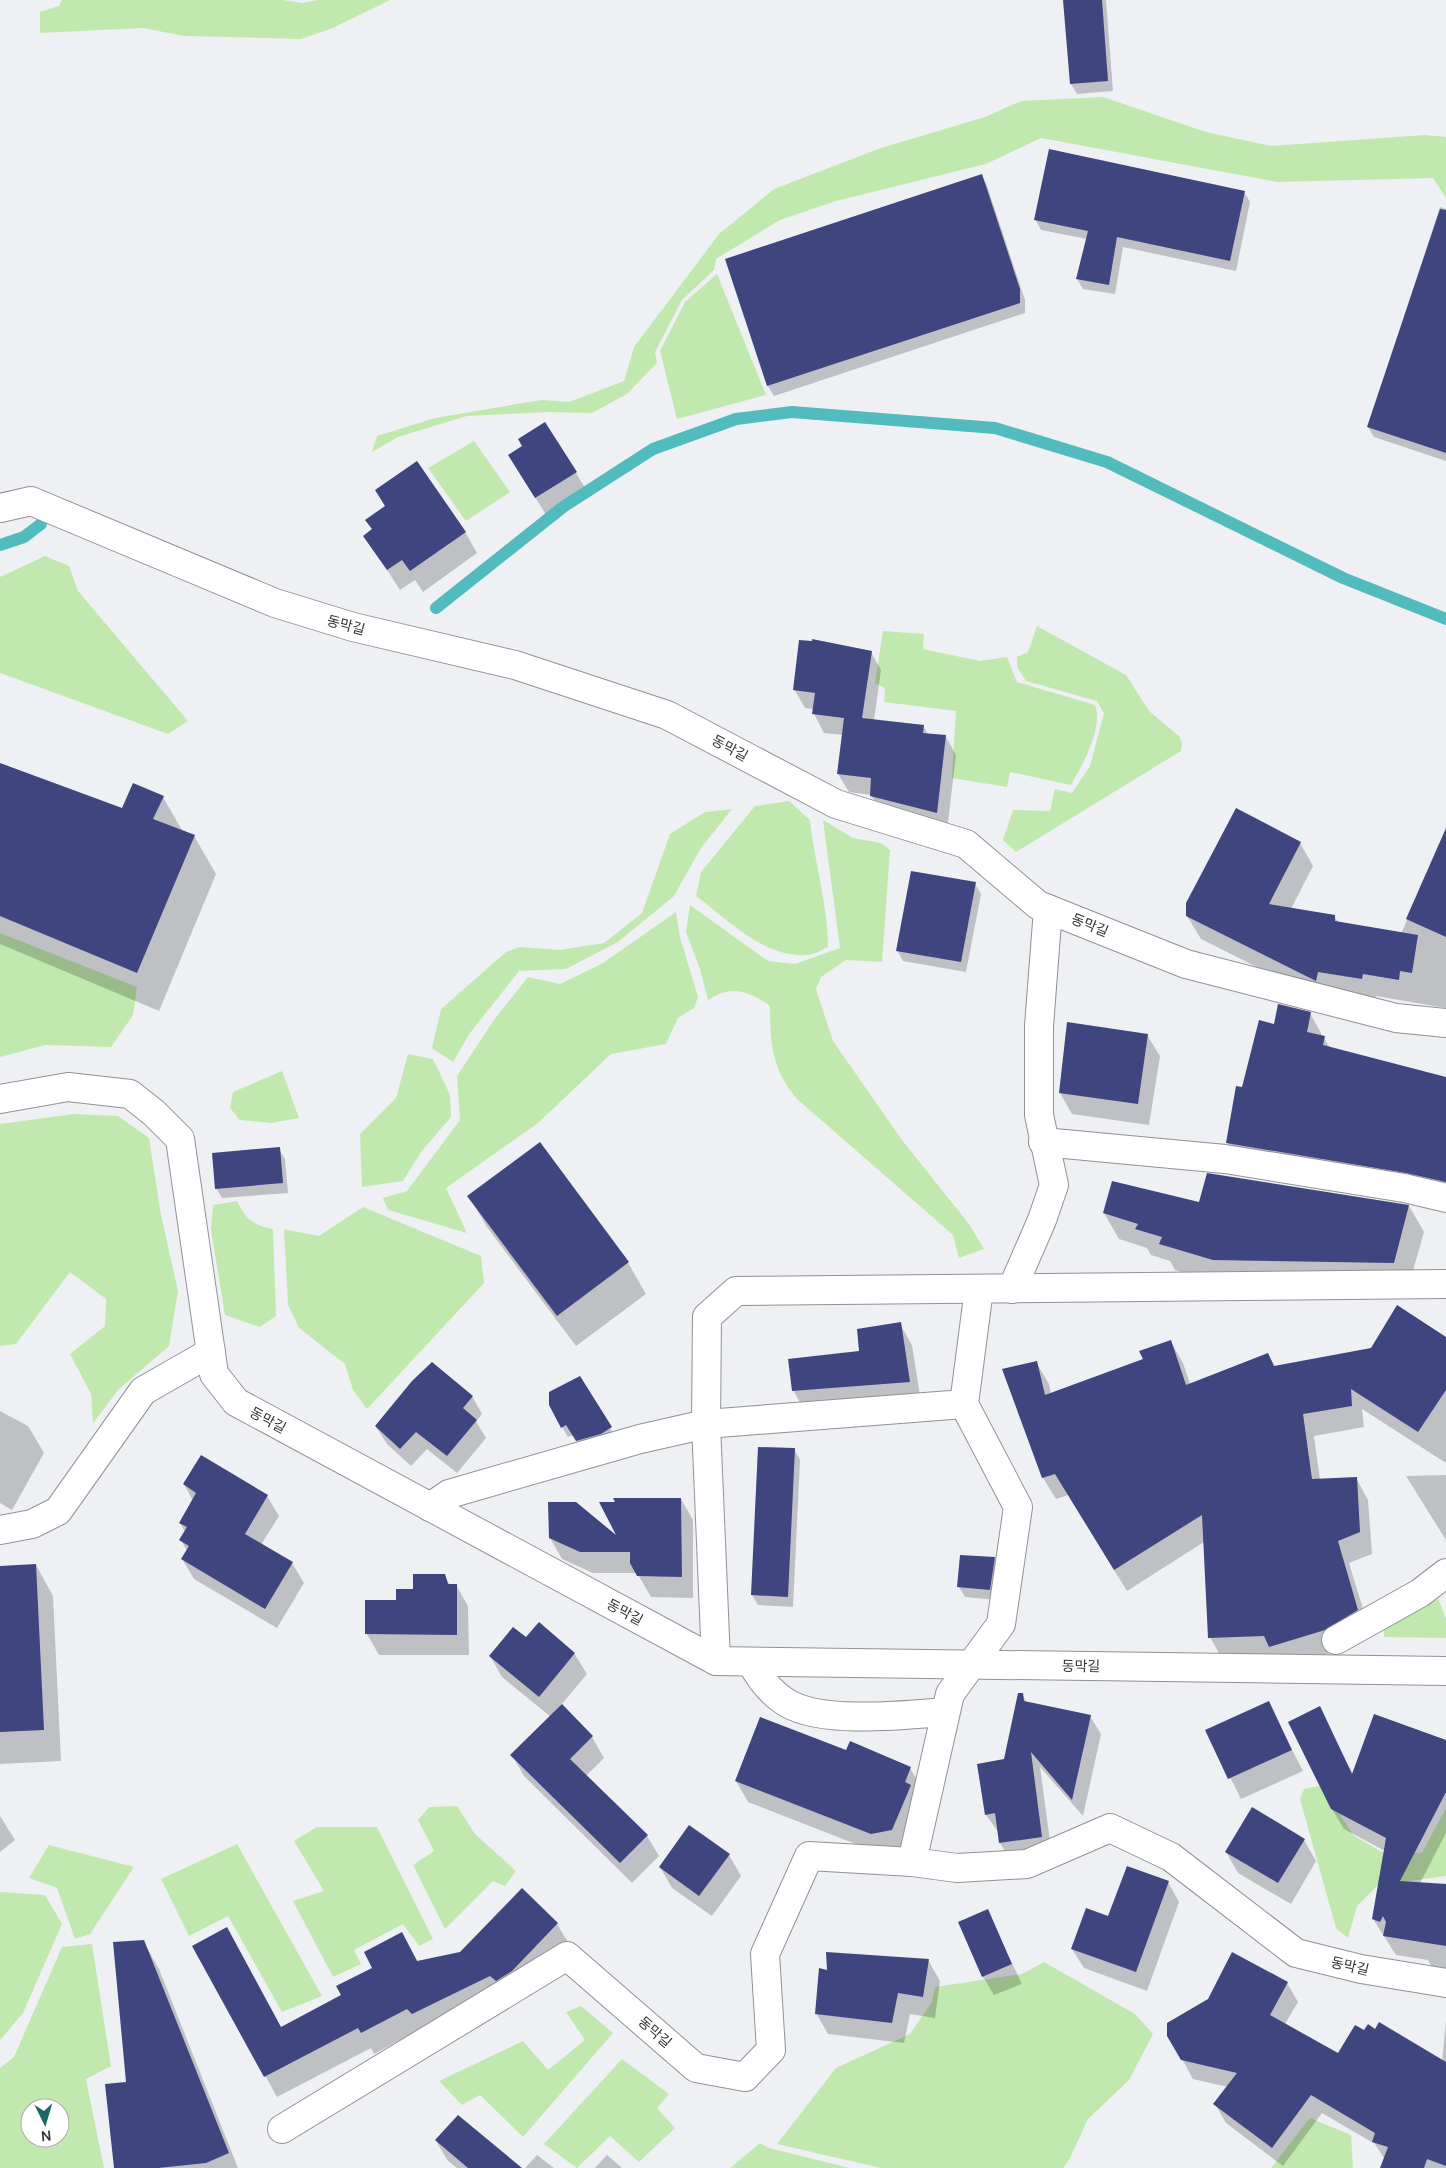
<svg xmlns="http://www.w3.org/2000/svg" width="1446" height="2168" font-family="Manrope,'Noto Sans KR',sans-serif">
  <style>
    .green { fill: #c1e9af; fill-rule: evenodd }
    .shadow { fill: #0003 }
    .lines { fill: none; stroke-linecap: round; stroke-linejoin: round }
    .stream { stroke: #51bbbd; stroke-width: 12 }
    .building { fill: #3f457f }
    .minor-casing { stroke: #919295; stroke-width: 30 }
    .minor { stroke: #fff; stroke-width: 28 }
    .labels { text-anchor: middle; stroke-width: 5; stroke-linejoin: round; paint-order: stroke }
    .street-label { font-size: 14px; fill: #323234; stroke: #fff }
  </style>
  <rect width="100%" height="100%" fill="#eff0f4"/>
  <g class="green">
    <polygon points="62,0 283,0 302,3 317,0 390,0 333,28 301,39 184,36 143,28 40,33 40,12 59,6"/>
    <polygon points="1103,97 1206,132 1271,146 1425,135 1446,137 1446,198 1433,178 1277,182 1041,138 986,164 836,201 780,220 716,259 714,270 682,300 655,352 657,363 627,394 592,413 548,412 467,416 398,437 372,452 377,436 435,418 541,400 569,402 624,381 634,347 719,234 774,189 881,148 985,117 1021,101"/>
    <polygon points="717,274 766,395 677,419 660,351 685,302"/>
    <polygon points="474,441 510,492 466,521 428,468"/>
    <polygon points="45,556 69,566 78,591 188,721 168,734 0,673 0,577"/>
    <polygon points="1037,626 1126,675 1149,711 1179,736 1182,743 1181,751 1016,852 1003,840 1013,810 1050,811 1055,789 1072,793 1090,766 1104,713 1097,701 1026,681 1017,667 1017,657 1028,652"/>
    <path d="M883,631l41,3 -1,15 57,12 27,-4 10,25 78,23c9,22 -13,61 -24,80l-61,-13 -3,15 -55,-9 4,-67 -72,-9 1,-14 -10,-5z"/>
    <path d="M789,801l21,19c4,42 18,84 18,127 -6,3 -15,8 -21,8 -43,3 -79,-35 -111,-59l5,-24 54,-66z"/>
    <polygon points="732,809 701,848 674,896 618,942 566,969 519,971 470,1033 453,1062 432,1048 441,1009 506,952 520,947 560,950 604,943 642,913 670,834 705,812"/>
    <path d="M823,820l30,18 28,5 9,7 -8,112 -36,-2 -25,17 -5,12 17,52 69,99 67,84 15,25 -25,9 -6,-23 -156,-136c-25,-30 -27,-55 -27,-93 -21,-15 -39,-22 -62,-6l-8,-31 -14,-37 4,-27 78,56 27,3 45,-16z"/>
    <polygon points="676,912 680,937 698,997 694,1008 678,1018 666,1044 611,1054 538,1123 446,1188 467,1233 388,1210 383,1198 407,1191 460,1120 457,1076 494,1020 528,977 560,984 603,963"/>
    <polygon points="0,933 137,987 133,1015 111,1047 45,1045 0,1057"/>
    <polygon points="408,1054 433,1059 450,1095 451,1117 421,1152 403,1181 362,1187 360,1134 396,1098"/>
    <polygon points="282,1071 299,1118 272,1123 240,1120 230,1108 233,1092"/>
    <polygon points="74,1114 118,1116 149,1138 161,1215 178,1291 169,1346 119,1389 93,1423 91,1394 70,1354 105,1326 106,1299 70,1272 16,1344 0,1346 0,1124"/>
    <path d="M237,1201c9,18 15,24 36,28l3,87 -16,11 -35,-12 -14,-85 2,-25z"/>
    <polygon points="363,1207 481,1256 484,1283 367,1409 353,1390 345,1364 299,1328 288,1305 284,1229 319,1236"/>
    <polygon points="1438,1599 1446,1618 1446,1638 1384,1637 1384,1628"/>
    <polygon points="1329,1784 1340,1814 1353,1835 1382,1852 1422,1853 1446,1808 1446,1876 1378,1885 1357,1906 1348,1938 1336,1928 1300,1799 1304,1789"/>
    <polygon points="457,1806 475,1834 516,1871 505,1886 493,1881 445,1929 413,1865 434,1851 418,1820 429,1807"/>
    <polygon points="317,1827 377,1827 433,1939 419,1946 403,1924 354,1950 361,1964 333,1977 293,1901 324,1891 294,1841"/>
    <polygon points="237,1844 322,1996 282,2012 228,1916 189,1936 161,1879"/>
    <polygon points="49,1845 134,1867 90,1934 75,1939 57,1888 29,1878"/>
    <polygon points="0,1892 45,1895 62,1924 23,2013 0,2040"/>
    <path d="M92,1944l19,122 -25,13 18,89h-104v-100l14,-11 48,-110zM30,2108h30v30h-30z"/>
    <polygon points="1044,1962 1135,2014 1153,2034 1129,2080 1088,2119 1069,2160 1063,2168 881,2168 777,2144 836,2068 910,2034 932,2002 935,1987 1022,1974"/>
    <polygon points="581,2006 613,2033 523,2137 480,2095 462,2105 439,2081 523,2041 548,2070 585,2040 566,2012"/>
    <polygon points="622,2059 669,2094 657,2108 675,2128 639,2162 610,2136 577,2168 544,2144"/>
    <polygon points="1310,2118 1351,2135 1353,2168 1271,2168"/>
    <polygon points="760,2143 769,2148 850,2168 730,2168"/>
  </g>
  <g class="shadow">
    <polygon points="1064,0 1106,0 1113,91 1077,94 1071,84"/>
    <polygon points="982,176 987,186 1025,300 1025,313 774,396 768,386 726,260"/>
    <polygon points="1244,192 1250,202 1236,271 1123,247 1115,294 1083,289 1077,279 1087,239 1041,230 1035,219"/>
    <polygon points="1440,207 1446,209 1446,461 1374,437 1368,427"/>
    <polygon points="524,447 576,473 588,493 548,518 522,476"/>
    <polygon points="367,521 465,532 477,553 423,592 415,580 400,590 365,536 373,531"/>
    <polygon points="871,652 881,670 874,720 923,726 928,734 946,737 956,755 947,831 882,814 871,795 849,792 838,774 843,735 824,733 814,714 814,709 805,708 794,689"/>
    <polygon points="0,765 123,810 163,797 183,832 194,836 216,874 159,1011 0,944"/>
    <polygon points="1442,840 1446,842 1446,1008 1376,996 1375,1001 1329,1003 1201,939 1187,916 1300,843 1313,866 1291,909 1334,916 1339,923 1401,934"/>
    <polygon points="975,884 981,894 966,972 903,961 897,950"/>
    <polygon points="1310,1013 1321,1033 1321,1037 1324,1038 1330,1048 1446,1078 1446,1198 1239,1163 1228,1143 1243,1088 1275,1025"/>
    <polygon points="1147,1035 1160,1056 1149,1125 1072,1114 1060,1093"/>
    <polygon points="539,1144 628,1263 646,1294 576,1346 487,1227 469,1196"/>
    <polygon points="279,1149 285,1159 288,1193 222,1198 216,1188"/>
    <polygon points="1199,1204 1409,1206 1424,1232 1408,1288 1228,1286 1175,1270 1170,1261 1151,1255 1147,1248 1119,1239 1104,1213"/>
    <polygon points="900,1324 912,1345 921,1402 805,1411 793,1390 861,1353"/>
    <polygon points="1446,1339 1446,1463 1362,1409 1364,1427 1314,1436 1320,1480 1356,1478 1368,1500 1372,1554 1349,1563 1370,1632 1337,1651 1282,1668 1222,1659 1210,1637 1204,1542 1127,1591 1068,1495 1056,1499 1043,1478 1003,1370 1036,1362 1049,1384 1051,1394 1145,1360 1171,1342 1183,1363 1190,1384 1268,1354 1275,1367"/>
    <polygon points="580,1378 616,1438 583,1451 573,1435 568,1437 562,1427"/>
    <polygon points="472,1396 482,1414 476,1421 486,1438 457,1473 427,1449 411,1466 387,1444 376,1427"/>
    <polygon points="0,1411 28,1426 44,1453 12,1510 0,1503"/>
    <polygon points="759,1448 794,1449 800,1460 793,1607 758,1605 752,1595"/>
    <polygon points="1446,1475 1446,1540 1406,1476"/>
    <polygon points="184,1484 267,1496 279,1516 261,1545 292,1563 304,1583 277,1628 194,1579 182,1559 187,1551 181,1540 185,1532 180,1523 193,1501"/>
    <polygon points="681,1499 693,1520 693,1598 651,1597 637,1573 593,1573 562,1559 550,1538 620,1540"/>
    <polygon points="994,1558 1000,1569 996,1600 965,1597 959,1587"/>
    <polygon points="36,1565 53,1596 61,1761 0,1764 0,1567"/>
    <polygon points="444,1575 450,1585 456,1585 468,1606 469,1655 379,1655 367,1634 397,1601"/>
    <polygon points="526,1639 574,1653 587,1674 561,1705 592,1737 604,1758 586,1776 647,1836 659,1856 632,1883 524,1776 512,1755 551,1717 502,1677 490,1656"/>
    <polygon points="1022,1694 1027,1703 1090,1716 1101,1734 1083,1816 1040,1767 1052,1856 1011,1861 1000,1843 999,1833 986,1815 1005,1760"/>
    <polygon points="1268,1703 1303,1771 1241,1799 1207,1731"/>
    <polygon points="1319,1708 1353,1774 1446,1742 1446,1833 1418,1887 1446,1892 1446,1971 1433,1969 1428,1960 1396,1955 1373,1919 1385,1851 1344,1829 1332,1809"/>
    <polygon points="847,1752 910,1768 922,1789 903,1851 884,1855 748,1802 736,1781"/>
    <polygon points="0,1816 15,1840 0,1852"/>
    <polygon points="1304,1840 1316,1861 1291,1904 1238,1873 1226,1852"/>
    <polygon points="729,1855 741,1876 712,1916 672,1888 660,1867"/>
    <polygon points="1168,1882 1179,1902 1147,1991 1084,1968 1072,1949 1109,1917"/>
    <polygon points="987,1911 1022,1984 994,1995 983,1977"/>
    <polygon points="557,1924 569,1944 420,2029 374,2054 371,2048 277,2097 194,1946 281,2028 342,1995 373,1968 402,1934 418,1962 460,1954"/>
    <polygon points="143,1941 159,1969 238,2168 115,2168 128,2083"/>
    <polygon points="928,1960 940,1981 935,2018 910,2014 904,2043 828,2034 816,2013 829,1972"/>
    <polygon points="1287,1983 1298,2002 1285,2024 1339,2055 1364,2032 1376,2031 1442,2061 1446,2021 1446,2168 1382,2168 1385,2160 1375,2144 1322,2113 1283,2166 1226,2123 1215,2104 1228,2087 1193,2079 1169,2035"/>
    <polygon points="436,2141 520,2168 457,2168 448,2161"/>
    <polygon points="537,2155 554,2168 525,2168"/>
    <polygon points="607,2155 622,2168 595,2168"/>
  </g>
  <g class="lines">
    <g class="stream">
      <polyline points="0,545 24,537 41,524"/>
      <polyline points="436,608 563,507 653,449 736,419 792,412 995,428 1107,462 1343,578 1446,619"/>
    </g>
  </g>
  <g class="building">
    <polygon points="1063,0 1102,0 1108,81 1070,84"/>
    <polygon points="1049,149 1245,191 1230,261 1117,237 1109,285 1076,279 1088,231 1034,220"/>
    <polygon points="982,174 1020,289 1020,303 767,386 725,259"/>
    <polygon points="1440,209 1446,210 1446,453 1367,427"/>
    <polygon points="545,422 577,472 535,498 508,455 522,446 518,439"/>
    <polygon points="417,461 466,532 410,571 402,560 387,570 363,536 372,529 365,520 385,506 375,490"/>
    <polygon points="812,639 872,651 862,718 924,725 923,733 946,735 937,813 870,796 871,778 837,774 844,718 812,714 815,693 793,690 799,640 812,641"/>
    <polygon points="0,763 122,808 133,783 164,796 153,819 195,835 137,973 0,916"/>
    <polygon points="1236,808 1301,842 1269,904 1335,915 1335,921 1418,935 1412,973 1400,971 1399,980 1363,974 1362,979 1318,972 1316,981 1186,916 1186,903"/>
    <polygon points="1446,828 1446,937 1406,919"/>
    <polygon points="911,871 976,882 961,962 896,951"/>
    <polygon points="1278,1004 1311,1012 1307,1032 1325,1036 1323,1045 1446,1077 1446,1182 1406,1173 1226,1143 1236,1086 1242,1087 1259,1020 1274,1024"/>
    <polygon points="1067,1022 1148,1034 1138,1104 1059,1093"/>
    <polygon points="540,1142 629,1262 557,1316 467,1196"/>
    <polygon points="280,1147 283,1183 215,1189 212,1153"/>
    <polygon points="1207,1173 1409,1205 1394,1263 1213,1260 1159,1244 1162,1237 1135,1229 1138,1224 1103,1213 1112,1181 1199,1202"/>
    <polygon points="1397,1305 1446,1337 1446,1390 1418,1432 1351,1389 1352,1406 1303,1414 1312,1479 1357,1477 1360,1532 1338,1541 1358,1610 1325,1630 1269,1647 1264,1636 1208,1638 1202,1515 1114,1570 1055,1474 1042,1478 1002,1369 1037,1361 1045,1395 1143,1359 1139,1351 1171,1340 1186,1385 1268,1353 1274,1366 1371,1348"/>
    <polygon points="901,1322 910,1382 792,1391 788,1359 859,1351 857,1329"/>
    <polygon points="432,1362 473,1396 463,1408 477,1420 447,1456 416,1432 400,1449 375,1426 412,1381"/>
    <polygon points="580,1376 612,1427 601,1434 576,1441 566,1425 561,1428 549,1405 549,1392"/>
    <polygon points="758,1447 795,1448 788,1597 751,1595"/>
    <polygon points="201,1455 268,1495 245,1534 293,1562 265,1609 181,1559 189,1546 179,1540 187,1527 179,1523 196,1493 183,1484"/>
    <polygon points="613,1498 681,1498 682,1577 637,1576 630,1563 630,1552 580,1552 549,1538 548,1502 576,1502 616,1535 599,1502 615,1502"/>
    <polygon points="960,1555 995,1557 990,1590 957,1587"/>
    <polygon points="36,1564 44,1730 0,1732 0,1566"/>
    <polygon points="413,1574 445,1574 448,1584 457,1584 457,1635 365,1634 365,1600 396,1600 396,1589 413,1589"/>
    <polygon points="539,1622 575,1653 539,1697 489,1656 513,1627 526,1637"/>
    <polygon points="1018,1693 1023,1693 1024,1701 1091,1715 1072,1800 1031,1752 1042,1837 999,1843 995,1813 985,1815 977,1764 1004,1759"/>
    <polygon points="1269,1701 1292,1750 1228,1779 1205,1730"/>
    <polygon points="562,1704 593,1736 570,1759 648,1835 620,1863 510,1755"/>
    <polygon points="1320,1706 1352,1774 1374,1714 1446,1740 1446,1792 1400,1881 1446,1884 1446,1946 1383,1936 1386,1922 1383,1916 1380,1922 1372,1919 1386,1838 1331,1809 1288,1722"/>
    <polygon points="760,1717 846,1750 850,1741 911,1767 905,1782 911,1785 892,1830 871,1834 735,1781"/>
    <polygon points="1252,1807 1305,1839 1278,1883 1225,1852"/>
    <polygon points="689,1825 730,1854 699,1896 659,1867"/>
    <polygon points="1127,1866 1169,1881 1136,1972 1071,1949 1086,1908 1108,1916"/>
    <polygon points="522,1888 558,1923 512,1971 496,1981 490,1976 412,2014 407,2009 361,2033 358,2028 264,2077 192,1946 227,1927 281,2027 341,1995 336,1986 372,1968 364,1952 402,1932 417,1961 460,1952"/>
    <polygon points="988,1909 1012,1964 982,1977 958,1922"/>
    <polygon points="144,1940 229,2153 206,2163 158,2168 114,2168 105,2084 126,2082 113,1942"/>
    <polygon points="826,1952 929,1959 923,1997 898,1993 892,2023 815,2014 819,1968 827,1970"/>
    <polygon points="1232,1952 1288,1982 1270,2015 1338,2053 1355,2025 1364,2030 1368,2024 1375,2029 1379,2022 1446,2062 1446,2166 1427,2159 1424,2168 1380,2168 1388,2147 1372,2142 1375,2133 1311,2095 1272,2148 1213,2104 1237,2073 1181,2060 1167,2036 1167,2023 1208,1999"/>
    <polygon points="458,2115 522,2168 468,2168 435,2140"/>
  </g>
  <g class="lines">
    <defs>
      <g id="minor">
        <polyline points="0,508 31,501 275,603 353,627 515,665 667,715 836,804 966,844 1038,905 1186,964 1396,1018 1446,1023"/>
        <polyline points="0,1099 68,1087 130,1094 154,1113 180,1139 214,1374 236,1402 716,1661 1446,1671"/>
        <polyline points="1043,1142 1225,1159 1404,1188 1446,1198"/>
        <polyline points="1012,1289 1042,1220 1054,1185 1039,1115 1039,1026 1048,909"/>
        <polyline points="430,1507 449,1494 640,1439 706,1424 964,1404"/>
        <polyline points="0,1530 32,1524 58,1511 143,1391 211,1352"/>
        <polyline points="1336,1640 1420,1593 1446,1573"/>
        <polyline points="716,1661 706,1424 707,1317 736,1291 1446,1284"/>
        <path d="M751,1662c9,17 20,32 38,42 36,20 115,11 156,8"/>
        <polyline points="912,1862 950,1694 1001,1624 1018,1507 964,1404 979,1289"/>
        <polyline points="282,2129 567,1956 696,2068 745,2077 771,2050 765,1954 809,1856 912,1862 957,1868 1027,1864 1110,1828 1171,1857 1296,1953 1361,1969 1446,1983"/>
      </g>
    </defs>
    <use href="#minor" class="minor-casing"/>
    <use href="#minor" class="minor"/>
  </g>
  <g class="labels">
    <g class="street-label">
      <text transform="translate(346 625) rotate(15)" y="5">동막길</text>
      <text transform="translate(730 748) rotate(28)" y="5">동막길</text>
      <text transform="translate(1090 925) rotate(22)" y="5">동막길</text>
      <text transform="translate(268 1420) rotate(28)" y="5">동막길</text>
      <text transform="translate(625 1612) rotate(28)" y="5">동막길</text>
      <text transform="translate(1081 1666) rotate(1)" y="5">동막길</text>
      <text transform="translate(1350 1966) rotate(13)" y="5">동막길</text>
      <text transform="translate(655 2032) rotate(41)" y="5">동막길</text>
    </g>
  </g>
  <g transform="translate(45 2123) rotate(175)"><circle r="24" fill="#ffffff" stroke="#adadae"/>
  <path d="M0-4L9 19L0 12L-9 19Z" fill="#1c6865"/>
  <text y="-8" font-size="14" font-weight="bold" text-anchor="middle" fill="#323234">N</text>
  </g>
</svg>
